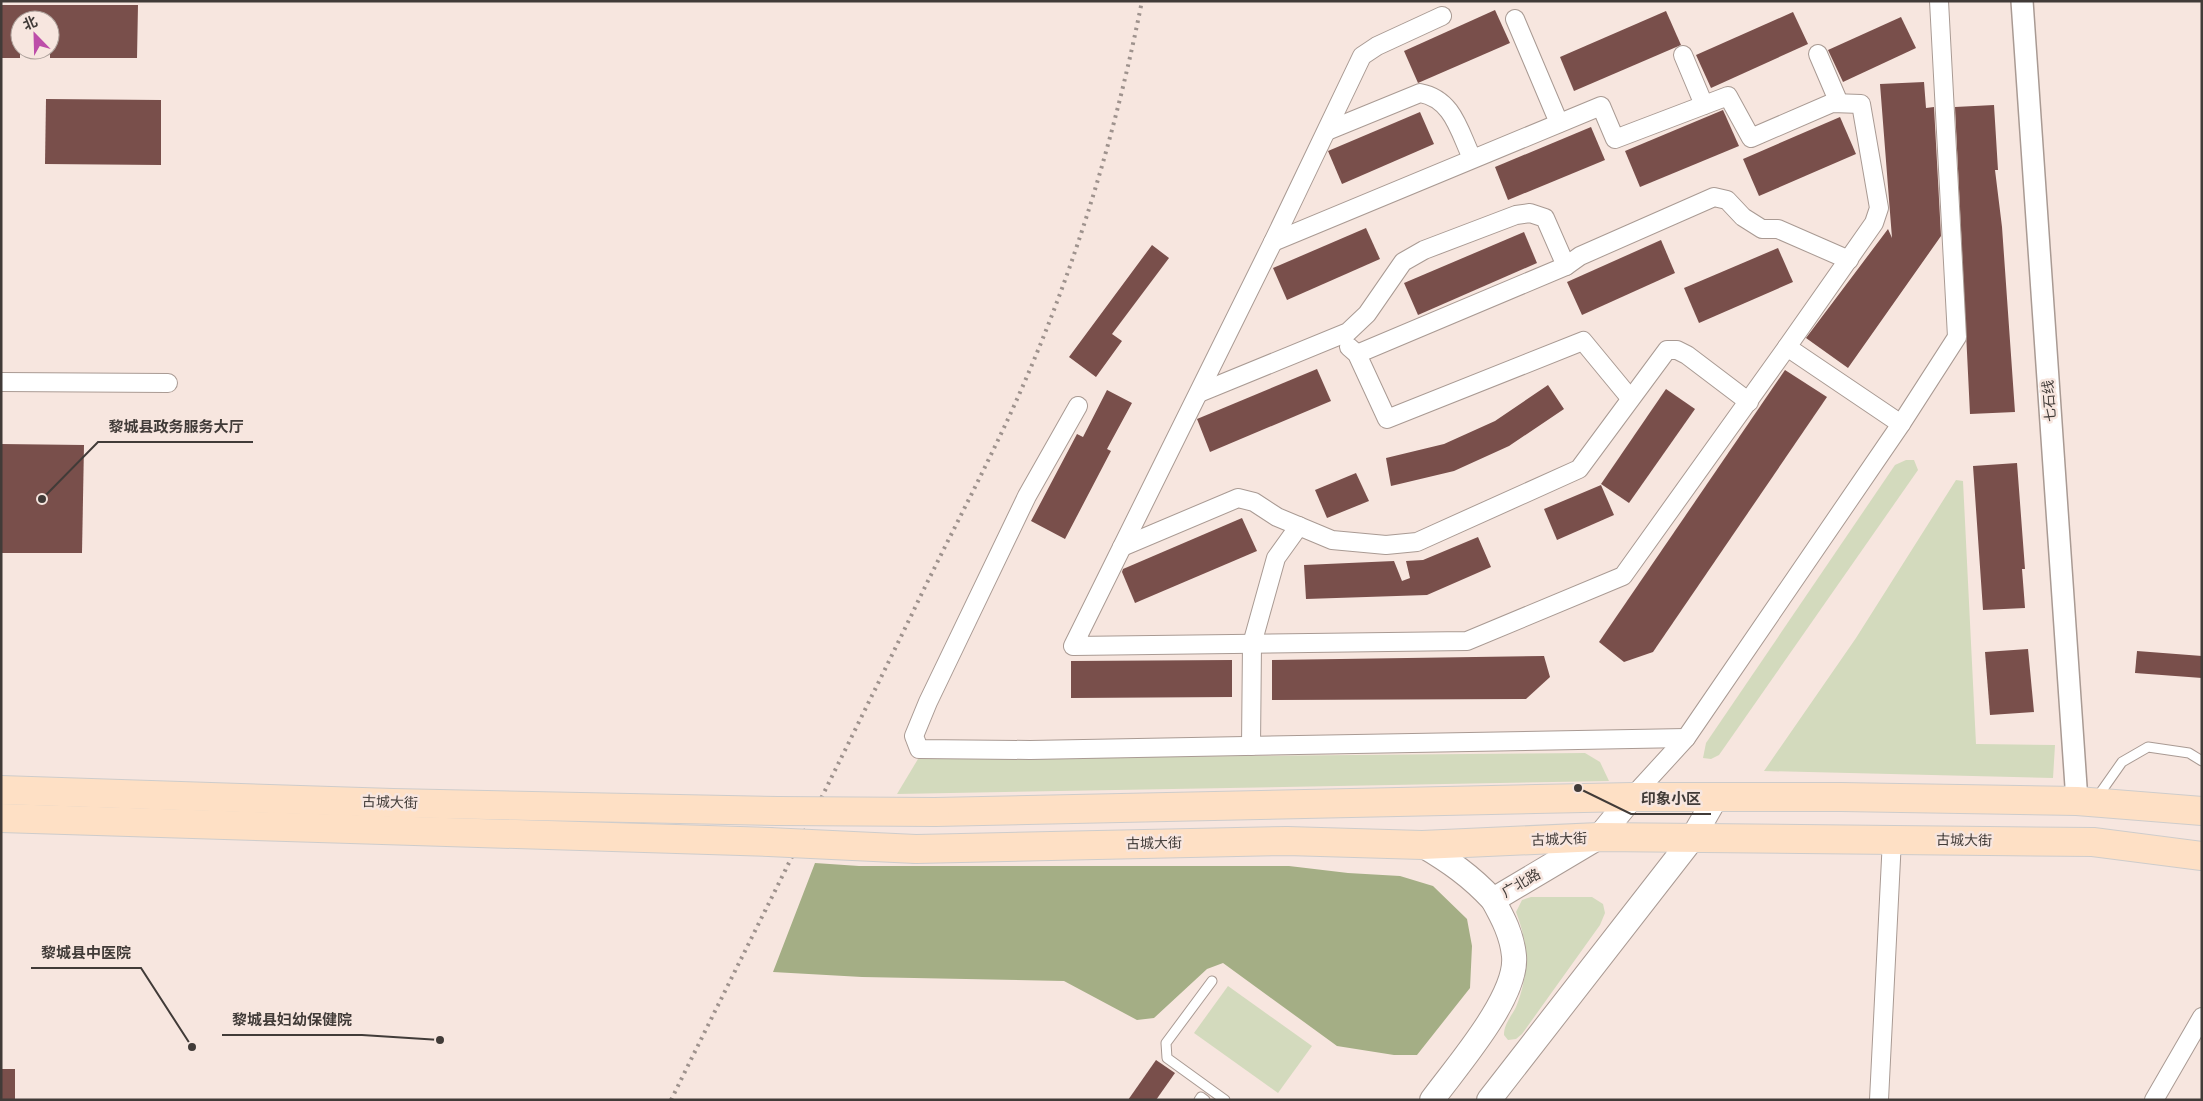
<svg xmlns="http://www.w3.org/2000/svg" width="2203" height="1101" font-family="Mulish,'Noto Sans SC',sans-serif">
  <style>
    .green { fill: #d3dabd }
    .forest { fill: #a4ae85 }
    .building { fill: #794f4b }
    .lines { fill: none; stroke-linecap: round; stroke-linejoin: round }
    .service-casing { stroke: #a99a93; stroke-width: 11 }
    .minor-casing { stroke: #a99a93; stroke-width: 20 }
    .tertiary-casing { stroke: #a99a93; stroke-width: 24 }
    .secondary-casing { stroke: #a99a93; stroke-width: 26 }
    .primary-casing { stroke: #cecccb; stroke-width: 30 }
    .service { stroke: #fff; stroke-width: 9 }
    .minor { stroke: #fff; stroke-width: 18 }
    .tertiary { stroke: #fff; stroke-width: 21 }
    .secondary { stroke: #fff; stroke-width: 24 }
    .primary { stroke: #fee0c5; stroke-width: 28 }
    .rail { stroke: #9e928d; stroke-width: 4; stroke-dasharray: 2.5 5; stroke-linecap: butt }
    .primary-bridge-casing { stroke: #cecccb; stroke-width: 30; stroke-linecap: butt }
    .primary-bridge { stroke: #fee0c5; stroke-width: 28 }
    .labels { text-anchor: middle; stroke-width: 5; stroke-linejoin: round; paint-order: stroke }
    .street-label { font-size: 14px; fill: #413b38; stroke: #f7e6df }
    .leader { fill: none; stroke: #413b38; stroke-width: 2 }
    .callout-dot { fill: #413b38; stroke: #f7e6df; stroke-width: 2 }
    .callout-label { font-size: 15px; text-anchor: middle; font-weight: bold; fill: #413b38; stroke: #f7e6df; stroke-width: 5; stroke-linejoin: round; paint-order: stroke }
  </style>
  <rect width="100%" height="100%" fill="#f7e6df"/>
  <g class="green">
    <polygon points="1906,460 1914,460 1918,470 1719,755 1711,759 1703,758 1706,743 1895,465"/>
    <polygon points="1956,480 1963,481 1976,744 2055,745 2053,778 1764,771 1856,638"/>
    <polygon points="1585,753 1600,762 1609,781 897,794 918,759"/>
    <path d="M1531,897h61l11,7 2,9 -5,12 -78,109 -6,5 -8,1 -4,-5c0,-11 7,-18 12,-28 13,-32 13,-62 0,-95l6,-12z"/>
    <polygon points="1228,986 1312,1046 1278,1093 1194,1033"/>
  </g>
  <polygon class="forest" points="815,863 859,866 1289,866 1348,873 1400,876 1433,886 1467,919 1472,946 1470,988 1417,1055 1394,1055 1337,1046 1223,963 1207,969 1154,1018 1137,1020 1064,981 862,977 773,972"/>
  <g class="building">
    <polygon points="1,5 138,5 137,58 50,58 50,20 20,20 20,58 1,58"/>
    <polygon points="1495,10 1510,43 1418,83 1404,51"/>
    <polygon points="1666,11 1681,45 1574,91 1560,57"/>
    <polygon points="1793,12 1808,44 1711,88 1696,55"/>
    <polygon points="1901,17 1916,48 1843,82 1828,50"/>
    <polygon points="1924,82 1926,108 1934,107 1941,236 1848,368 1806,338 1888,229 1892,238 1880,84"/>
    <polygon points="46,99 161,100 161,165 45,164"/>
    <polygon points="1994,105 1998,170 1995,170 2002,227 2015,412 1970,414 1955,107"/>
    <polygon points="1723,110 1739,146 1640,187 1625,151"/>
    <polygon points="1420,112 1434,144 1342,184 1328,151"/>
    <polygon points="1840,117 1856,154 1759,196 1743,159"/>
    <polygon points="1591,127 1605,160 1508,200 1495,167"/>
    <polygon points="1366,228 1380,259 1287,300 1273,268"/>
    <polygon points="1524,232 1537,263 1418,315 1404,283"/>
    <polygon points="1661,240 1675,273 1582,315 1567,282"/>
    <polygon points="1152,245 1169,258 1112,334 1122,341 1096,377 1069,357"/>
    <polygon points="1778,248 1793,282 1699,323 1684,288"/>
    <polygon points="1317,369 1331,401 1210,452 1197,419"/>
    <polygon points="1785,370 1827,397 1653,652 1624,662 1599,642"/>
    <polygon points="1548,385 1564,409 1509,446 1454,471 1391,486 1386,458 1444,444 1495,421"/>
    <polygon points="1666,389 1695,409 1629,503 1601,484"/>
    <polygon points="1107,390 1132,403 1107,449 1111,451 1065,539 1031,521 1077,434 1083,437"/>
    <polygon points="1,444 84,445 82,553 1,553"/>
    <polygon points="2017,463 2025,569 2022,569 2025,608 1983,610 1973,466"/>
    <polygon points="1356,473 1369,501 1327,518 1315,490"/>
    <polygon points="1601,485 1614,515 1557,540 1544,509"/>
    <polygon points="1242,518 1257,551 1135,603 1122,572 1123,569"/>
    <polygon points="1478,537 1491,567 1427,595 1306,599 1304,565 1394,561 1402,581 1410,578 1406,561 1423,560"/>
    <polygon points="2028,649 2034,712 1990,715 1985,652"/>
    <polygon points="2137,651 2202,656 2202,678 2135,673"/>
    <polygon points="1544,656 1550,677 1526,699 1272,700 1272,660"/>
    <polygon points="1232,660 1232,697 1071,698 1071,661"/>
    <polygon points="1156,1060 1175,1073 1156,1100 1128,1100"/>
    <rect x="1" y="1069" width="14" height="31"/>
  </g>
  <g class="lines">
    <defs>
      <g id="service">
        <polyline points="2096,799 2122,762 2148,747 2189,753 2202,761"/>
        <polyline points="1212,981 1166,1043 1167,1058 1225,1100"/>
        <polyline points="1199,1100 1201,1097 1205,1100"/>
      </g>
      <g id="minor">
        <polyline points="1442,16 1377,46 1362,56 1273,242 1073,646 1467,641 1623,576 1787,347"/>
        <polyline points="1515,19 1559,123"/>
        <polyline points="1818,54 1839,103"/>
        <polyline points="1683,55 1704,105"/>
        <path d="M1327,131l93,-38c33,6 39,38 52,65"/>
        <polyline points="1273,242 1601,106 1615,139 1728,96 1751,138 1832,103 1861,104 1879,208 1874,223 1787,347 1901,424"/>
        <polyline points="1349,347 1357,354 1387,419 1583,341 1630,398"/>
        <polyline points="1357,354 1566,266 1580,256 1714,197 1727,200 1743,217 1762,229 1778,229 1849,260"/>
        <polyline points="1,382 168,383"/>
        <polyline points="1199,393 1348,332 1367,314 1403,262 1424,250 1516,215 1530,213 1545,218 1566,266"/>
        <polyline points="1078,406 1027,496 928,702 914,736 919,749 1030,750 1686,738"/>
        <polyline points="1122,547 1238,498 1254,502 1277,517 1332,540 1386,545 1417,542 1579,469 1667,350 1677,350 1687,355 1749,402"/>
        <polyline points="1251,746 1252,644 1276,558 1299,526"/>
        <polyline points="1632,797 1686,738 1901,424 1957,337 1939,1"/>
        <polyline points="1879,1100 1892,839"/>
        <polyline points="2154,1100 2202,1017"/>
      </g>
      <polyline id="tertiary" points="2022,1 2077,801"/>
      <g id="secondary">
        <path d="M1422,845c27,16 49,31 71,55"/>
        <path d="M1432,1100c24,-33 86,-103 82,-144 -2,-21 -11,-38 -21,-56l106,-63 33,-40"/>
        <polyline points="1489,1100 1692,839 1716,797"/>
      </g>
      <g id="primary">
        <polyline points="1,790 393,803 778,811"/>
        <polyline points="935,812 1632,797 1841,797 2077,801 2202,811"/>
        <polyline points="1,818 769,842"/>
        <polyline points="916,849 1287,841 1422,845 1599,837 2093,842 2202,856"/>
      </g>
    </defs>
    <use href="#service" class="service-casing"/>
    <use href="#minor" class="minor-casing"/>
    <use href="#tertiary" class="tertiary-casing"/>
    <use href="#secondary" class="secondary-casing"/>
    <use href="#primary" class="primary-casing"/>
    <use href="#service" class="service"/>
    <use href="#minor" class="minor"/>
    <use href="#tertiary" class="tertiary"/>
    <use href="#secondary" class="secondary"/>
    <use href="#primary" class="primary"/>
    <path class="rail" d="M671,1100c80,-162 162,-324 241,-486 37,-78 79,-154 113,-233 53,-122 91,-250 117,-380"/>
    <defs>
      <g id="primary-bridge">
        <polyline points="778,811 935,812"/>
        <polyline points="769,842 916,849"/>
      </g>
    </defs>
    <use href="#primary-bridge" class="primary-bridge-casing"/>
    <use href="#primary-bridge" class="primary-bridge"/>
  </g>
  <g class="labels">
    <g class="street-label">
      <text transform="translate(2049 401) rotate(-94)" y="5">七石线</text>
      <text transform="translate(390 802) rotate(2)" y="5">古城大街</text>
      <text transform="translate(1559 839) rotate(-2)" y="5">古城大街</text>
      <text transform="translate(1964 840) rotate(1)" y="5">古城大街</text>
      <text transform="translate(1154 843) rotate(-1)" y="5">古城大街</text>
      <text transform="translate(1521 883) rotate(-30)" y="5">广北路</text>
    </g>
  </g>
  <path class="leader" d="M42 499L98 442H253M1578 788L1631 814H1711M192 1047L141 968H31M440 1040L362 1035H222"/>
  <g class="callout-dot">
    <circle cx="42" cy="499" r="5"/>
    <circle cx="1578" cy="788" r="5"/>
    <circle cx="192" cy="1047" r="5"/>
    <circle cx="440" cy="1040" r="5"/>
  </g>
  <g class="callout-label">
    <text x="176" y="432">黎城县政务服务大厅</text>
    <text x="1671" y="804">印象小区</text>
    <text x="86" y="958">黎城县中医院</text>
    <text x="292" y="1025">黎城县妇幼保健院</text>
  </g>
  <rect width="2203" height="1101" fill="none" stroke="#413b38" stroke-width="5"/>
  <g transform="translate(35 35) rotate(337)"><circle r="24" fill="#f7e6df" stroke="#aea29c"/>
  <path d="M0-4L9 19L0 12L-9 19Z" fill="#bd4da9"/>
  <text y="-8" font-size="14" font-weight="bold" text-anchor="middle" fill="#413b38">北</text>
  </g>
</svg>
